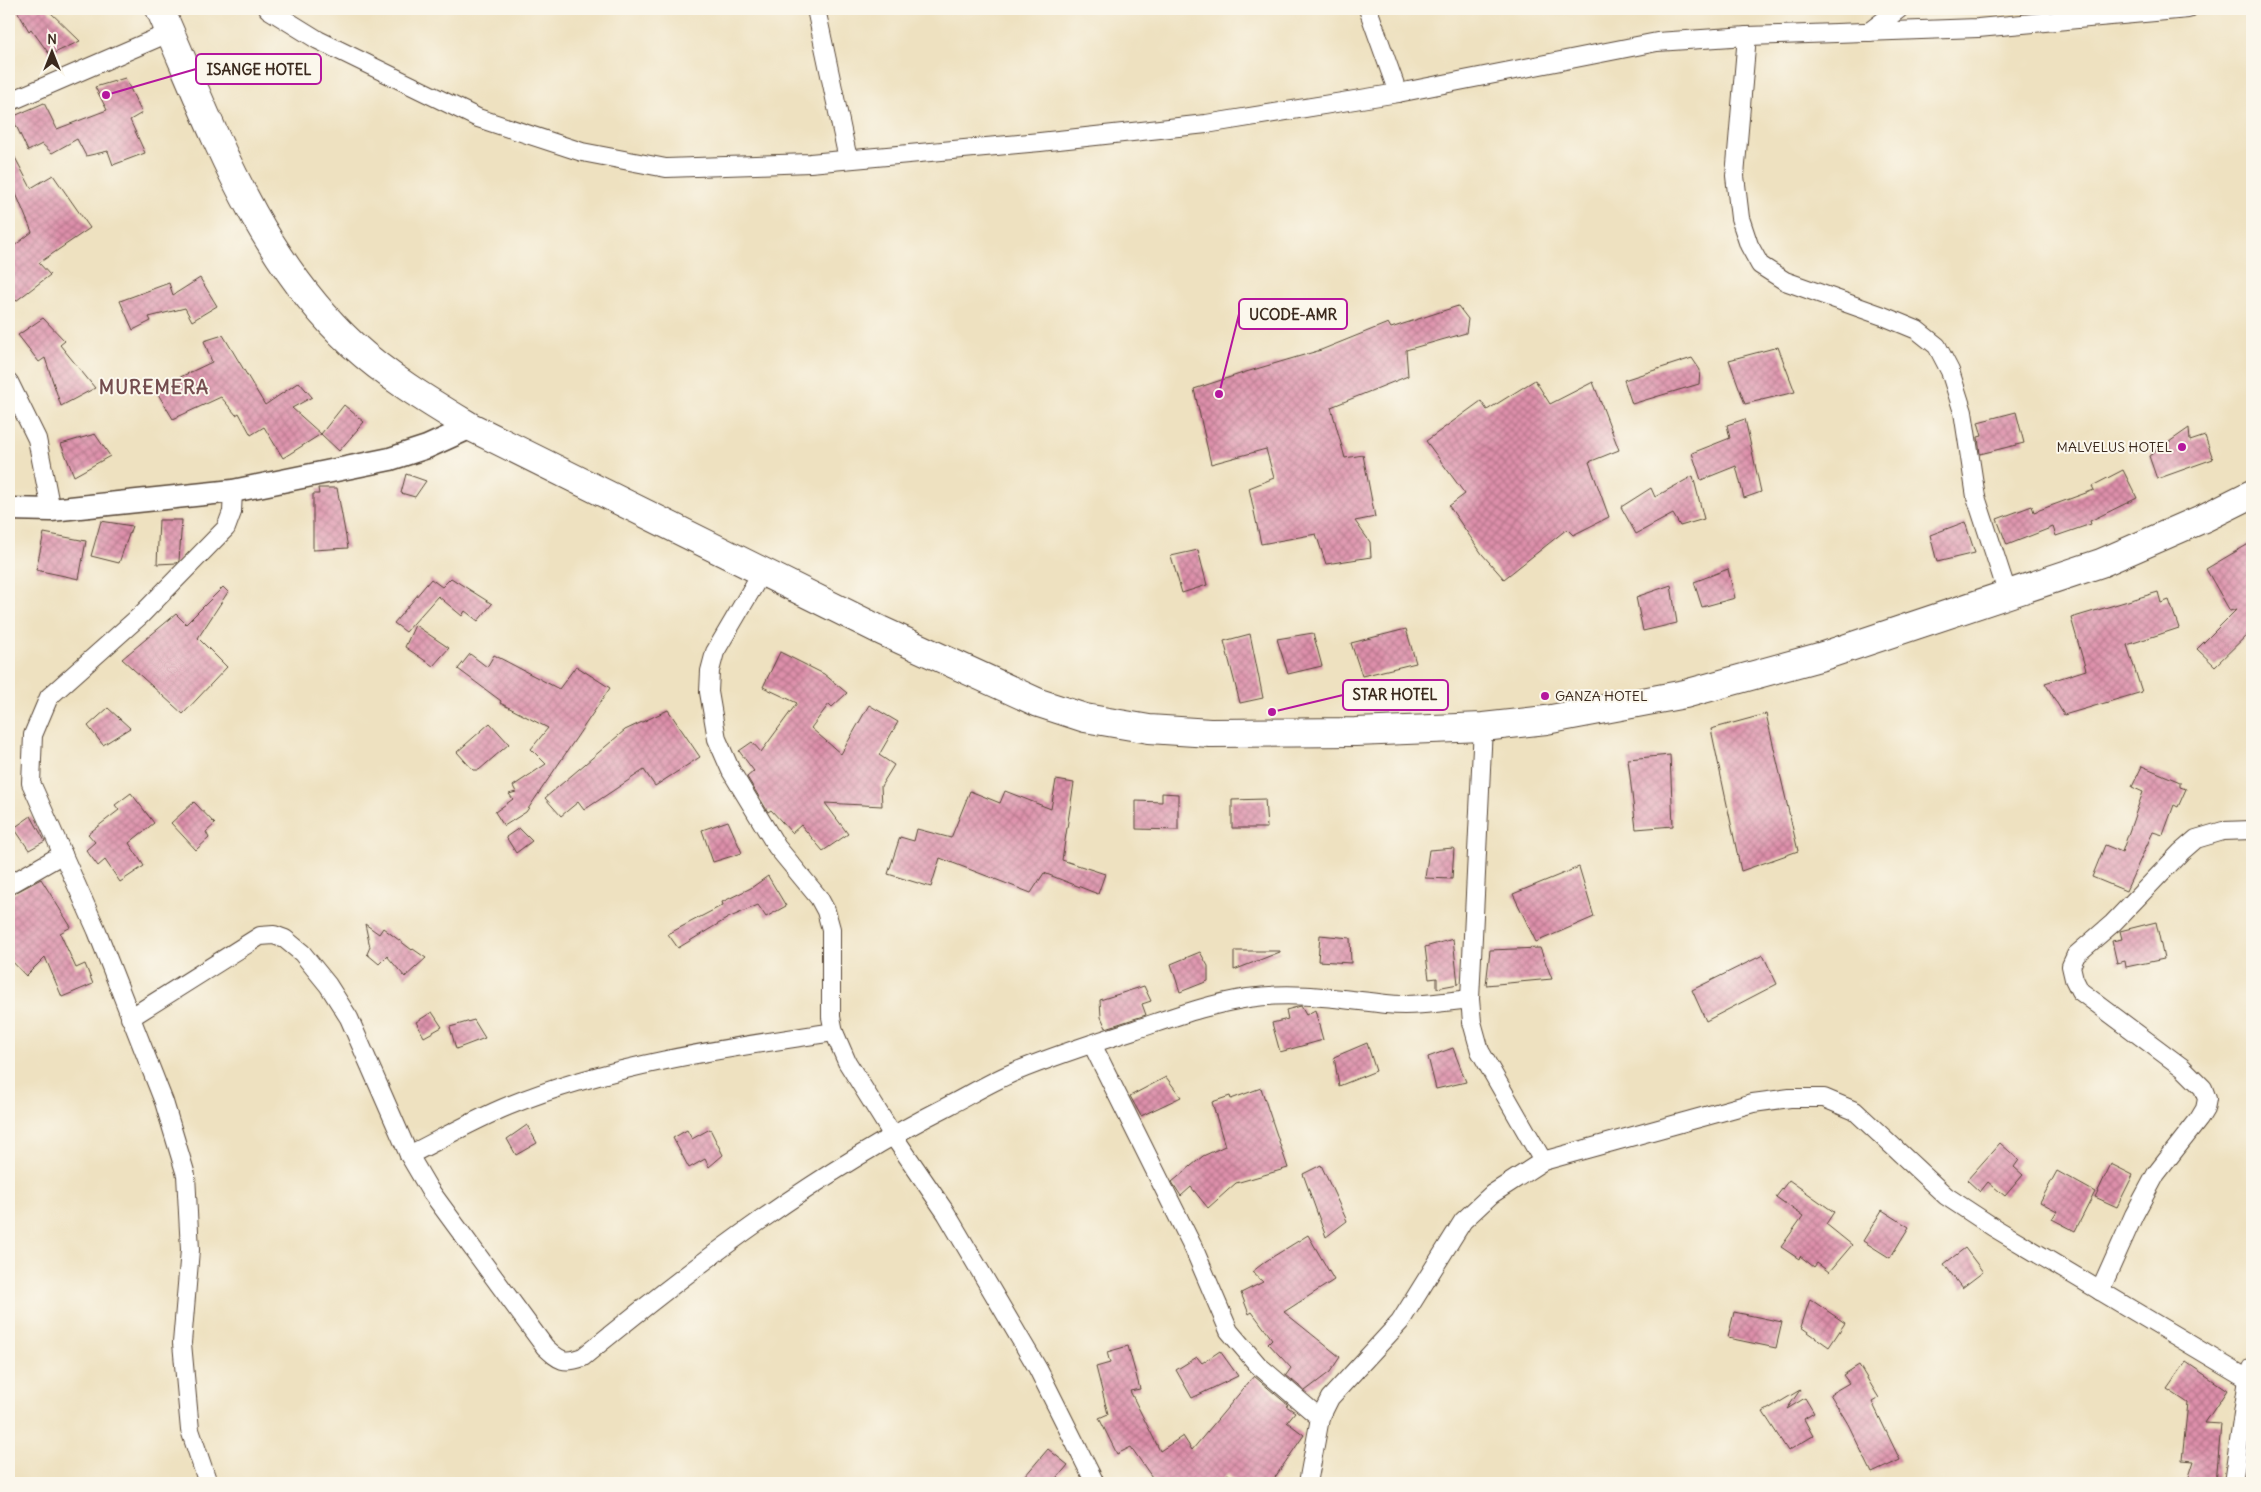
<svg xmlns="http://www.w3.org/2000/svg" width="2261" height="1492" font-family="Delius,sans-serif">
  <style>
    .building { fill: url(#building-cross-hatch) }
    .lines { fill: none; stroke-linecap: round; stroke-linejoin: round }
    .minor-casing { stroke: #564536; stroke-width: 20 }
    .tertiary-casing { stroke: #564536; stroke-width: 25 }
    .primary-casing { stroke: #564536; stroke-width: 30 }
    .minor { stroke: #fff; stroke-width: 18 }
    .tertiary { stroke: #fff; stroke-width: 22 }
    .primary { stroke: #fff; stroke-width: 28 }
    .poi-dot { fill: #b5179e; stroke: #fbf7ec; stroke-width: 2 }
    .labels { text-anchor: middle; stroke-width: 4; stroke-linejoin: round; paint-order: stroke }
    .poi-label { font-size: 14px; fill: #3b2a1e; stroke: #fbf7ec; text-anchor: end }
    .district-label { font-size: 19px; font-weight: bold; letter-spacing: 1px; fill: #744d4f; stroke: #fbf7ec }
    .leader { fill: none; stroke: #b5179e; stroke-width: 2 }
    .callout-dot { fill: #b5179e; stroke: #fbf7ec; stroke-width: 2 }
    .callout { fill: #fbf7ec; stroke: #b5179e; stroke-width: 2 }
    .callout-label { font-size: 15px; text-anchor: middle; font-weight: bold; fill: #3b2a1e }
  </style>
  <defs>
    <pattern id="building-cross-hatch" width="8" height="8" patternUnits="userSpaceOnUse" patternTransform="scale(1.25)"><rect width="8" height="8" fill="#dd8faa"/><path d="M0 0l8 8M0 8l8-8" fill="none" stroke="#b4758a"/></pattern>
  </defs>
  <rect width="100%" height="100%" fill="#fbf7ec"/>
  <filter id="ink" filterUnits="userSpaceOnUse"><feTurbulence type="fractalNoise" baseFrequency=".02" numOctaves="2"/><feDisplacementMap in="SourceGraphic" scale="10" xChannelSelector="R" yChannelSelector="G"/><feConvolveMatrix kernelMatrix="1 2 1 2 8 2 1 2 1" color-interpolation-filters="sRGB"/></filter>
  <filter id="wash" filterUnits="userSpaceOnUse"><feTurbulence type="fractalNoise" baseFrequency=".0096" numOctaves="4" result="noise"/><feDisplacementMap in="SourceGraphic" scale="20" xChannelSelector="R" yChannelSelector="G"/><feGaussianBlur stdDeviation="1.12" result="paint"/><feColorMatrix in="noise" values="0 0 0 0 0 0 0 0 0 0 0 0 0 0 0 0 0 1.4 0 .05"/><feComposite in="paint" operator="in"/></filter>
  <g filter="url(#wash)">
    <rect width="100%" height="100%" fill="#eee1c0"/>
    <g id="blocks">
      <g class="building">
        <polygon points="16,9 47,9 80,41 50,55 31,29 29,31"/>
        <polygon points="125,78 142,113 130,120 145,153 113,165 108,151 86,156 77,139 52,153 42,144 28,151 12,117 44,103 57,129 107,110 95,87"/>
        <polygon points="9,146 31,188 53,175 90,228 39,263 50,275 16,301 9,295 9,250 32,232 9,177"/>
        <polygon points="200,278 217,306 192,321 185,308 149,317 151,321 133,330 120,301 169,283 173,295"/>
        <polygon points="1458,306 1468,319 1466,333 1406,350 1408,376 1331,407 1345,458 1363,455 1375,517 1355,521 1370,542 1371,557 1326,564 1316,534 1261,544 1249,488 1274,478 1266,449 1211,464 1194,389 1246,372 1321,350 1388,323 1391,328"/>
        <polygon points="43,318 65,341 60,345 95,388 61,406 45,358 39,362 18,335"/>
        <polygon points="223,335 265,405 299,382 312,397 292,408 321,434 283,458 264,427 251,435 239,413 236,415 221,397 173,419 155,389 212,362 204,341"/>
        <polygon points="1778,347 1795,392 1745,404 1729,360"/>
        <polygon points="1692,358 1700,370 1699,384 1632,404 1624,380"/>
        <polygon points="1535,380 1550,404 1593,382 1619,450 1589,462 1609,517 1573,535 1567,529 1504,579 1482,554 1449,506 1465,494 1426,441 1481,401 1487,410"/>
        <polygon points="344,405 364,422 339,451 321,434"/>
        <polygon points="2016,412 2024,443 1980,454 1978,437 1982,436 1978,422"/>
        <polygon points="1745,419 1761,492 1744,498 1736,466 1701,480 1692,453 1730,438 1727,425"/>
        <polygon points="2189,428 2190,441 2205,436 2213,459 2157,479 2149,456"/>
        <polygon points="95,434 110,456 74,476 61,444"/>
        <polygon points="2123,470 2137,498 2090,521 2091,524 2056,536 2053,527 2007,545 1997,519 2032,506 2034,512 2094,490 2092,486"/>
        <polygon points="406,474 426,481 415,497 401,493"/>
        <polygon points="1693,476 1704,519 1680,526 1673,514 1636,534 1621,507 1651,488 1655,497"/>
        <polygon points="318,488 337,488 348,548 313,550 313,494 319,494"/>
        <polygon points="159,520 182,520 179,561 177,563 157,564"/>
        <polygon points="101,521 132,526 119,563 91,556"/>
        <polygon points="1965,522 1975,553 1937,562 1930,535"/>
        <polygon points="44,533 86,541 79,579 36,570"/>
        <polygon points="2252,542 2252,630 2215,666 2197,649 2237,609 2230,611 2206,569"/>
        <polygon points="1198,550 1207,585 1182,593 1171,556"/>
        <polygon points="1728,569 1735,598 1702,607 1694,582"/>
        <polygon points="451,578 492,604 478,621 465,611 462,616 438,596 406,632 394,623 431,579 442,587"/>
        <polygon points="1671,585 1677,623 1643,631 1636,597"/>
        <polygon points="223,587 228,592 198,638 227,667 183,714 122,659 176,614 186,624"/>
        <polygon points="2158,592 2161,603 2169,600 2179,628 2127,645 2142,692 2064,715 2045,683 2086,670 2071,618"/>
        <polygon points="415,625 449,648 433,666 405,647"/>
        <polygon points="1406,629 1416,663 1362,676 1351,643"/>
        <polygon points="1313,633 1322,666 1288,674 1277,639"/>
        <polygon points="1250,634 1263,698 1240,703 1224,641"/>
        <polygon points="780,652 824,674 847,693 832,707 829,704 811,728 841,754 869,705 898,722 879,755 894,765 881,786 882,806 825,803 848,834 823,851 801,825 792,833 771,810 768,812 747,777 754,771 739,751 752,742 761,752 797,703 763,687"/>
        <polygon points="470,654 487,667 494,655 559,689 576,666 610,688 526,812 504,826 495,812 513,799 509,794 516,792 513,786 546,764 531,749 548,728 500,703 501,701 458,669"/>
        <polygon points="108,708 130,728 103,745 88,726"/>
        <polygon points="668,710 700,757 655,786 644,770 584,810 578,802 561,816 545,798 625,730"/>
        <polygon points="1766,714 1798,851 1741,871 1711,729"/>
        <polygon points="490,723 509,744 479,770 473,770 457,752"/>
        <polygon points="1670,755 1673,826 1636,829 1628,759"/>
        <polygon points="2142,766 2180,782 2180,787 2186,789 2178,807 2174,805 2163,835 2153,832 2126,891 2092,877 2105,845 2122,852 2143,792 2132,787"/>
        <polygon points="1056,780 1074,783 1062,860 1105,874 1098,894 1044,873 1031,893 940,858 931,887 888,874 900,837 914,841 917,829 951,838 970,791 1000,803 1005,791 1051,809"/>
        <polygon points="131,793 154,823 129,843 144,866 120,882 105,860 98,866 86,850 95,842 88,834 119,810 115,805"/>
        <polygon points="1162,793 1178,794 1178,830 1136,829 1136,801 1162,802"/>
        <polygon points="1265,799 1267,828 1232,828 1232,800"/>
        <polygon points="194,802 215,824 206,832 209,838 196,850 171,823"/>
        <polygon points="31,816 45,841 29,850 14,828"/>
        <polygon points="728,821 742,853 713,862 702,830"/>
        <polygon points="519,828 532,841 516,853 506,837"/>
        <polygon points="1454,848 1452,879 1425,878 1429,850"/>
        <polygon points="1579,867 1594,917 1536,942 1513,894"/>
        <polygon points="768,876 786,906 766,917 758,905 728,918 678,948 668,934 723,905 722,902 751,888"/>
        <polygon points="41,879 71,927 60,933 76,968 85,964 93,984 62,997 45,957 26,976 9,958 9,896"/>
        <polygon points="2156,922 2164,959 2126,967 2125,961 2117,963 2112,941 2122,939 2120,931"/>
        <polygon points="365,924 379,934 383,928 412,950 413,949 426,958 405,977 387,956 379,964 367,954 370,947"/>
        <polygon points="1320,935 1350,938 1351,963 1318,961"/>
        <polygon points="1453,939 1458,984 1437,988 1437,978 1429,979 1425,947"/>
        <polygon points="1540,948 1552,979 1486,985 1490,950"/>
        <polygon points="1234,951 1280,951 1280,952 1234,970"/>
        <polygon points="1200,952 1208,966 1208,981 1180,992 1171,964"/>
        <polygon points="1763,955 1777,984 1706,1021 1692,990"/>
        <polygon points="1144,986 1151,1001 1142,1004 1146,1015 1106,1028 1101,1017 1100,1000"/>
        <polygon points="1301,1006 1306,1015 1315,1010 1323,1040 1280,1052 1272,1023 1288,1019 1286,1010"/>
        <polygon points="432,1012 442,1027 424,1037 416,1022"/>
        <polygon points="474,1020 485,1038 456,1049 450,1027"/>
        <polygon points="1367,1043 1376,1071 1339,1086 1334,1057"/>
        <polygon points="1453,1048 1466,1082 1436,1089 1428,1057"/>
        <polygon points="1166,1077 1181,1097 1141,1116 1130,1096"/>
        <polygon points="1261,1088 1288,1168 1236,1183 1208,1208 1191,1187 1181,1196 1172,1182 1203,1156 1225,1146 1212,1102 1230,1096 1231,1099"/>
        <polygon points="527,1125 537,1143 516,1155 507,1139"/>
        <polygon points="710,1129 723,1155 709,1167 705,1159 689,1168 673,1138 687,1130 692,1139"/>
        <polygon points="2000,1143 2019,1160 2014,1167 2023,1175 2005,1196 1988,1182 1980,1192 1967,1180"/>
        <polygon points="2111,1164 2133,1175 2117,1207 2095,1197"/>
        <polygon points="1321,1165 1347,1221 1326,1237 1303,1174"/>
        <polygon points="2057,1171 2095,1192 2075,1231 2052,1219 2057,1211 2040,1202"/>
        <polygon points="1789,1180 1834,1212 1826,1224 1852,1245 1829,1272 1817,1263 1814,1267 1800,1256 1799,1259 1781,1247 1803,1216 1776,1197"/>
        <polygon points="1882,1210 1909,1227 1890,1258 1863,1241"/>
        <polygon points="1308,1235 1334,1280 1284,1312 1340,1357 1330,1372 1305,1391 1286,1375 1291,1368 1268,1343 1272,1339 1252,1312 1249,1314 1241,1293 1263,1282 1252,1272 1266,1261"/>
        <polygon points="1965,1248 1983,1272 1962,1288 1944,1264"/>
        <polygon points="1810,1299 1845,1323 1829,1347 1801,1327"/>
        <polygon points="1734,1312 1782,1322 1776,1348 1728,1338"/>
        <polygon points="1128,1346 1140,1389 1130,1391 1160,1451 1183,1436 1192,1450 1254,1376 1288,1405 1286,1406 1295,1412 1287,1422 1304,1435 1271,1483 1236,1483 1228,1474 1219,1483 1156,1483 1131,1447 1117,1454 1099,1418 1108,1414 1096,1367 1110,1363 1107,1352"/>
        <polygon points="1220,1351 1238,1376 1192,1398 1176,1370 1197,1357 1202,1363"/>
        <polygon points="2186,1362 2227,1390 2205,1423 2221,1424 2216,1483 2187,1483 2194,1461 2182,1460 2188,1403 2167,1389"/>
        <polygon points="1859,1365 1879,1398 1872,1402 1900,1460 1872,1473 1848,1424 1830,1394 1849,1383 1843,1375"/>
        <polygon points="1800,1390 1787,1409 1805,1398 1814,1413 1804,1419 1813,1436 1788,1451 1763,1412"/>
        <polygon points="1048,1449 1068,1465 1053,1483 1019,1483"/>
      </g>
    </g>
  </g>
  <g filter="url(#ink)">
    <use href="#blocks" fill-opacity="0" stroke="#564536" stroke-width="1"/>
    <g class="lines">
      <defs>
        <g id="minor">
          <polyline points="268,9 318,40 478,118 582,152 666,168 810,163 1040,142 1206,124 1398,93 1657,42 1747,36 1978,28 2188,9"/>
          <polyline points="816,9 848,159"/>
          <polyline points="1368,9 1398,93"/>
          <polyline points="1869,32 1899,9"/>
          <polyline points="1747,36 1735,176 1740,218 1749,245 1760,265 1785,281 1883,316 1917,330 1937,346 1950,371 1963,412 1976,497 2008,595"/>
          <polyline points="9,102 171,32"/>
          <polyline points="9,382 37,439 51,510"/>
          <polyline points="762,572 715,652 710,671 709,692 717,739 731,771 777,847 819,898 826,911 831,929 831,1017 834,1032 847,1062 892,1134 946,1213 1038,1369 1095,1483"/>
          <polyline points="1483,727 1470,999 1472,1022 1480,1051 1543,1161 1753,1103 1790,1098 1824,1098 1855,1111 1946,1196 1993,1227 2248,1379"/>
          <polyline points="9,885 63,854"/>
          <path d="M130,1018l130,-82 14,-1 11,4 17,14 26,32 21,33 60,137 20,34 116,158c15,14 19,17 38,10 116,-95 233,-184 367,-252 21,-11 41,-23 62,-32 39,-16 81,-30 122,-43 37,-12 75,-26 114,-32 47,-7 92,1 138,6 28,3 57,-2 84,-5"/>
          <polyline points="1092,1044 1194,1249 1229,1331 1258,1365 1320,1418"/>
          <path d="M409,1155c32,-16 65,-35 99,-49 100,-41 218,-58 326,-74"/>
          <polyline points="2100,1291 2134,1215 2156,1174 2199,1119 2205,1109 2207,1099 2203,1088 2183,1068 2080,991 2074,979 2071,966 2076,955 2113,923 2181,852 2196,839 2223,831 2252,830"/>
          <polyline points="208,1483 190,1430 182,1343 190,1250 186,1175 164,1102 97,931 31,783 33,735 49,697 141,615 226,528 232,512 233,491"/>
          <polyline points="1308,1483 1320,1418 1330,1398 1400,1322 1463,1221 1492,1194 1543,1161"/>
          <polyline points="2233,1483 2248,1379 2252,1368"/>
        </g>
        <polyline id="tertiary" points="9,509 51,510 233,491 390,459 427,447 471,427"/>
        <path id="primary" d="M160,9c52,118 96,246 193,336 35,32 77,57 118,82l411,204 157,72 46,15 64,11 61,4 145,-1 128,-5 63,-7 139,-26 138,-38 278,-93 103,-45 48,-24"/>
      </defs>
      <use href="#minor" class="minor-casing"/>
      <use href="#tertiary" class="tertiary-casing"/>
      <use href="#primary" class="primary-casing"/>
      <use href="#minor" class="minor"/>
      <use href="#tertiary" class="tertiary"/>
      <use href="#primary" class="primary"/>
    </g>
  </g>
  <g class="poi-dot">
    <circle cx="2182" cy="447" r="5"/>
    <circle cx="1545" cy="696" r="5"/>
  </g>
  <g class="labels">
    <g class="poi-label">
      <text x="2172" y="452">MALVELUS HOTEL</text>
      <text x="1555" y="701" text-anchor="start">GANZA HOTEL</text>
    </g>
    <g class="district-label">
      <text x="154" y="394">MUREMERA</text>
    </g>
  </g>
  <path class="leader" d="M106 95L196 69M1219 394L1239 314M1272 712L1343 695"/>
  <g class="callout-dot">
    <circle cx="106" cy="95" r="5"/>
    <circle cx="1219" cy="394" r="5"/>
    <circle cx="1272" cy="712" r="5"/>
  </g>
  <g class="callout">
    <rect x="196" y="54" width="125" height="30" rx="5"/>
    <rect x="1239" y="299" width="108" height="30" rx="5"/>
    <rect x="1343" y="680" width="105" height="30" rx="5"/>
  </g>
  <g class="callout-label">
    <text x="259" y="75">ISANGE HOTEL</text>
    <text x="1293" y="320">UCODE-AMR</text>
    <text x="1395" y="700">STAR HOTEL</text>
  </g>
  <rect width="2261" height="1492" fill="none" stroke="#fbf7ec" stroke-width="30"/>
  <g transform="translate(52 52)" stroke="#fbf7ec" stroke-width="4" paint-order="stroke">
  <path d="M0-4L9 19L0 12L-9 19Z" fill="#3b2a1e"/>
  <text y="-8" font-size="14" font-weight="bold" text-anchor="middle" fill="#3b2a1e">N</text>
  </g>
</svg>
